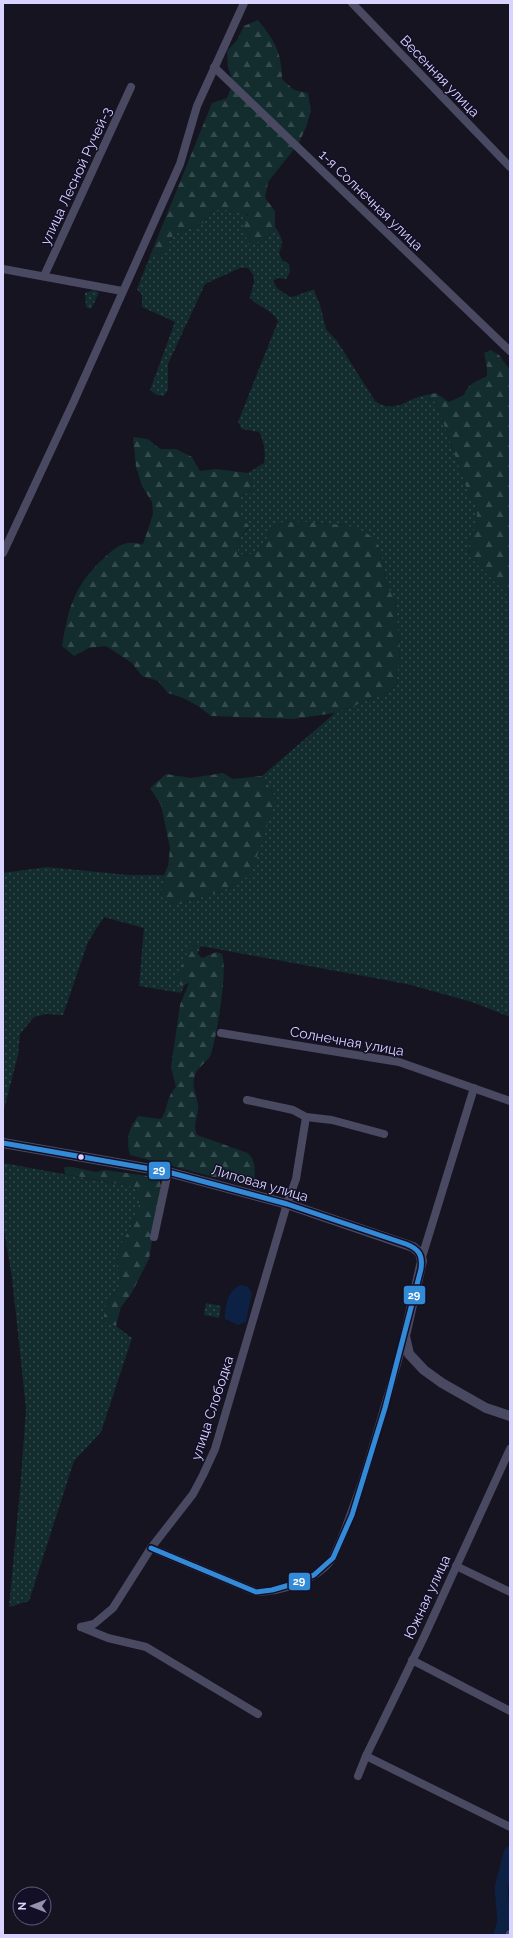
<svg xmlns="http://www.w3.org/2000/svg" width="513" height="1938" font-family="Raleway,sans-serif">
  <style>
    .green { fill: url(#green-dots) }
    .forest { fill: url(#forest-firs) }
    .water { fill: #0d2144 }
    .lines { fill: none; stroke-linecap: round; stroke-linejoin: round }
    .river { stroke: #0d2144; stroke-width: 13 }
    .minor { stroke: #4a4962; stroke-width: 8 }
    .tertiary { stroke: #4a4962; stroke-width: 10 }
    .bus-1-casing { stroke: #130f26; stroke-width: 8 }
    .bus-1 { stroke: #338bd7; stroke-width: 5 }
    .bus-dot { fill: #d9d4ff; stroke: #130f26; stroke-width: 1.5 }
    .labels { text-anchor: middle; stroke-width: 3; stroke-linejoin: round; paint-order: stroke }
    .street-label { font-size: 14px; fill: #d9d4ff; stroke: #130f26 }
    .line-badge { stroke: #130f26; stroke-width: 1.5 }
    .badge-label { font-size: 11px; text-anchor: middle; font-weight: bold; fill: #fff }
  </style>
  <defs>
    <pattern id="green-dots" width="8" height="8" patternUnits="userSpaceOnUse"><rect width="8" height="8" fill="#132c2d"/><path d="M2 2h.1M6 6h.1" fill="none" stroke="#354a4c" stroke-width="1.8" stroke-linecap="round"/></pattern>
    <pattern id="forest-firs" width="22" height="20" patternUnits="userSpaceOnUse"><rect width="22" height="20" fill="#132c2d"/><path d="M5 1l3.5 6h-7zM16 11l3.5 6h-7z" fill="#354a4c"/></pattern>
  </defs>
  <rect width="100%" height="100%" fill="#161421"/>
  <g class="green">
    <path d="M214,210c34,-1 33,3 51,30l10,-13c7,10 9,15 4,26l3,7 7,4 1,8 -4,7 -8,-1 -5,3 4,7 13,9c9,-1 15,-6 24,-7l6,15 6,24 11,12 38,60c17,13 30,0 46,-5l15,6 32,90 9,14v18l-7,15 -2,16 42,42v420l-38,-15 -65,-18 -206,-38 -20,47 -42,-7 5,-58 -40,-11 -16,25 -25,73 -17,-1 -12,3 -14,17 -2,21 -15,58v-240l44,-6 81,8h36l-3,21 16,9 56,-18 43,-89 -14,-22 73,-63 47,-18 14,-9 4,-38 -5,-47 -8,-15 -6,-31 -35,-30 -61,-4 -14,8 -7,16 -12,9 -15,1 2,-16 10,-12 -10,-13v-16l14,-9 -5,-16 16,-10c2,-11 0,-22 -5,-31l-17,-3 -4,-7 40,-101c-6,-12 -20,-14 -28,-23 2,-14 9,-18 -2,-30h-8l-35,16 -37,80v25l-4,7 -7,-1 -7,-5 25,-68 -33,-15v-12l-5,-6 15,-38 6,4 7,-5 8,-15 30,-12z"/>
    <polygon points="94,290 99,293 91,309 86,307 85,293"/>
    <polygon points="3,1163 135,1187 140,1202 133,1223 119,1248 117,1267 122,1281 106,1306 103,1321 116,1326 132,1338 101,1432 74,1461 29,1601 9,1607 21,1479 26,1408 12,1278 3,1224"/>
    <polygon points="206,1303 221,1306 219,1318 204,1315"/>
  </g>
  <g class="forest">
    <path d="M258,20c16,20 24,33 24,59l12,11 14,3 3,18 -5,16 -7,16 -31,39 -3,16 10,13v16l-10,13 -16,5 -6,-15 5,-15 -16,-5h-18l-11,13 -30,12 -8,15 -7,5 -6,-4 60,-148 15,-5 6,-16 -5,-15 -1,-16 10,-11 7,-14z"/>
    <path d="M491,350l8,5 11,15v227l-42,-42 2,-16 7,-15v-17l-9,-15 -32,-90 -15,-6 15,-3 13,9 15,-7c4,-12 12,-13 23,-19v-8l-3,-15z"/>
    <path d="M133,437l15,2 12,10h16l16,8 8,14 16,-2 32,4 5,16 -14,9v16l10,12 -10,13 -2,16 15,-1 12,-9 7,-16 14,-8 61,4 15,5 15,9 5,16 6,31 8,15 5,47 -4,38 -14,9 -47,18 -42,6 -82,-3 -13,-10 -15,-8 -15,-5 -10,-12 -16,-5 -10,-13 -26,-17 -17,2 -15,8 -12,-10c6,-38 13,-62 42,-88 6,-6 14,-13 23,-15 5,-1 11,1 16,1l10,-30 -1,-12 -10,-16 -6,-19z"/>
    <polygon points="223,773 233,779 262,776 276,798 251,874 233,887 177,905 161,897 164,875 168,866 170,848 161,805 150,788 166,774 191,778"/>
    <path d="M191,941l6,5v7l5,5 14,-6 6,2c6,15 -5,82 -11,100 -2,7 -13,12 -16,21 -4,13 2,19 3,30 1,12 -6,19 -1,30l51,18c9,9 8,23 4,34l-122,-32c-4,-15 -2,-26 8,-39l23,3c8,-11 4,-20 15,-32l-5,-20 9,-62 9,-22 -8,3 -5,-7c1,-9 7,-14 10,-23 2,-6 2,-10 5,-15z"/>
    <polygon points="64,1167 73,1167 96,1172 105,1170 156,1177 160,1181 161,1186 149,1259 131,1294 121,1307 116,1326 103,1321 106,1306 122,1281 117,1267 119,1248 133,1223 140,1202 135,1187 65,1174"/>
  </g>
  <path class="water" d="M242,1285l6,2 4,6 -6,29 -8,3 -13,-6c-1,-12 4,-32 17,-34z"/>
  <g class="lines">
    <polyline class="river" points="500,1935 504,1922 501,1888 510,1853"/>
    <g class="minor">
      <polyline points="352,3 510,167"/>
      <polyline points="214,67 510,351"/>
      <polyline points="3,269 122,291"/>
      <polyline points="44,276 131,87"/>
      <polyline points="3,553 74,401 180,164 197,106 244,3"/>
      <polyline points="221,1033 399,1062 510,1101"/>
      <polyline points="247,1100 293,1110 306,1117 332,1120 384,1134"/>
      <polyline points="154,1237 168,1172"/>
      <polyline points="422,1257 474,1088"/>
      <path d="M151,1548l105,44c25,0 61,-12 76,-33 3,-5 5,-12 8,-17 8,-20 15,-39 22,-60 15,-48 29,-97 43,-146"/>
      <polyline points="456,1566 510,1592"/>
      <polyline points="81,1627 94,1624 113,1608 151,1548 193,1494 203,1475 215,1449 287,1204 296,1179 306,1117"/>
      <polyline points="81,1627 108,1638 146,1647 258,1714"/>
      <polyline points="412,1660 510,1711"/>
      <polyline points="366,1756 510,1827"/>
      <polyline points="358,1776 366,1756 424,1637 510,1449"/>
      <polyline points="510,1935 510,1934"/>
    </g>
    <polyline class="tertiary" points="3,1143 168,1172 287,1204 413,1247 420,1253 422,1261 405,1336 409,1354 424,1370 442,1383 486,1408 510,1416"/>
    <defs>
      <path id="bus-1" d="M3,1143l165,29 119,32 119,40c13,5 17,11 15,25l-36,139 -33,107 -19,43 -19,17 -21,9 -21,6 -16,2 -105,-44"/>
    </defs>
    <use href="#bus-1" class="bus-1-casing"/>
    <use href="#bus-1" class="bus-1"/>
  </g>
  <circle class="bus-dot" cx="81" cy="1157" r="3.5"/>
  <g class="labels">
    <g class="street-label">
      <text transform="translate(440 76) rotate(46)" y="5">Весенняя улица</text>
      <text transform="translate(76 176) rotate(-65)" y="5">улица Лесной Ручей-3</text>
      <text transform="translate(371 200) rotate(44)" y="5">1-я Солнечная улица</text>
      <text transform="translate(347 1041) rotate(10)" y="5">Солнечная улица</text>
      <text transform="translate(260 1183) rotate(16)" y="5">Липовая улица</text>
      <text transform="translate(212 1408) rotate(-72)" y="5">улица Слободка</text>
      <text transform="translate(427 1597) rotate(-65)" y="5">Южная улица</text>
    </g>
  </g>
  <g class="line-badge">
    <rect x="148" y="1161" width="23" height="19" rx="4" fill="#338bd7"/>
    <rect x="403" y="1285" width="23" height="20" rx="4" fill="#338bd7"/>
    <rect x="288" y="1572" width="23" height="19" rx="4" fill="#338bd7"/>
  </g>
  <g class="badge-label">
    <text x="159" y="1174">29</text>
    <text x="414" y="1299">29</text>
    <text x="299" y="1585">29</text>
  </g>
  <rect width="513" height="1938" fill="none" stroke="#d9d4ff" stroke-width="8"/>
  <g transform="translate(32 1906) rotate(270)"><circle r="19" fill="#130f26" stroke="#625e7d"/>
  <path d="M0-3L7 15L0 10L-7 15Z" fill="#9591b1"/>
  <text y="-6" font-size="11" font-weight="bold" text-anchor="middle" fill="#d9d4ff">N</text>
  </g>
</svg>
